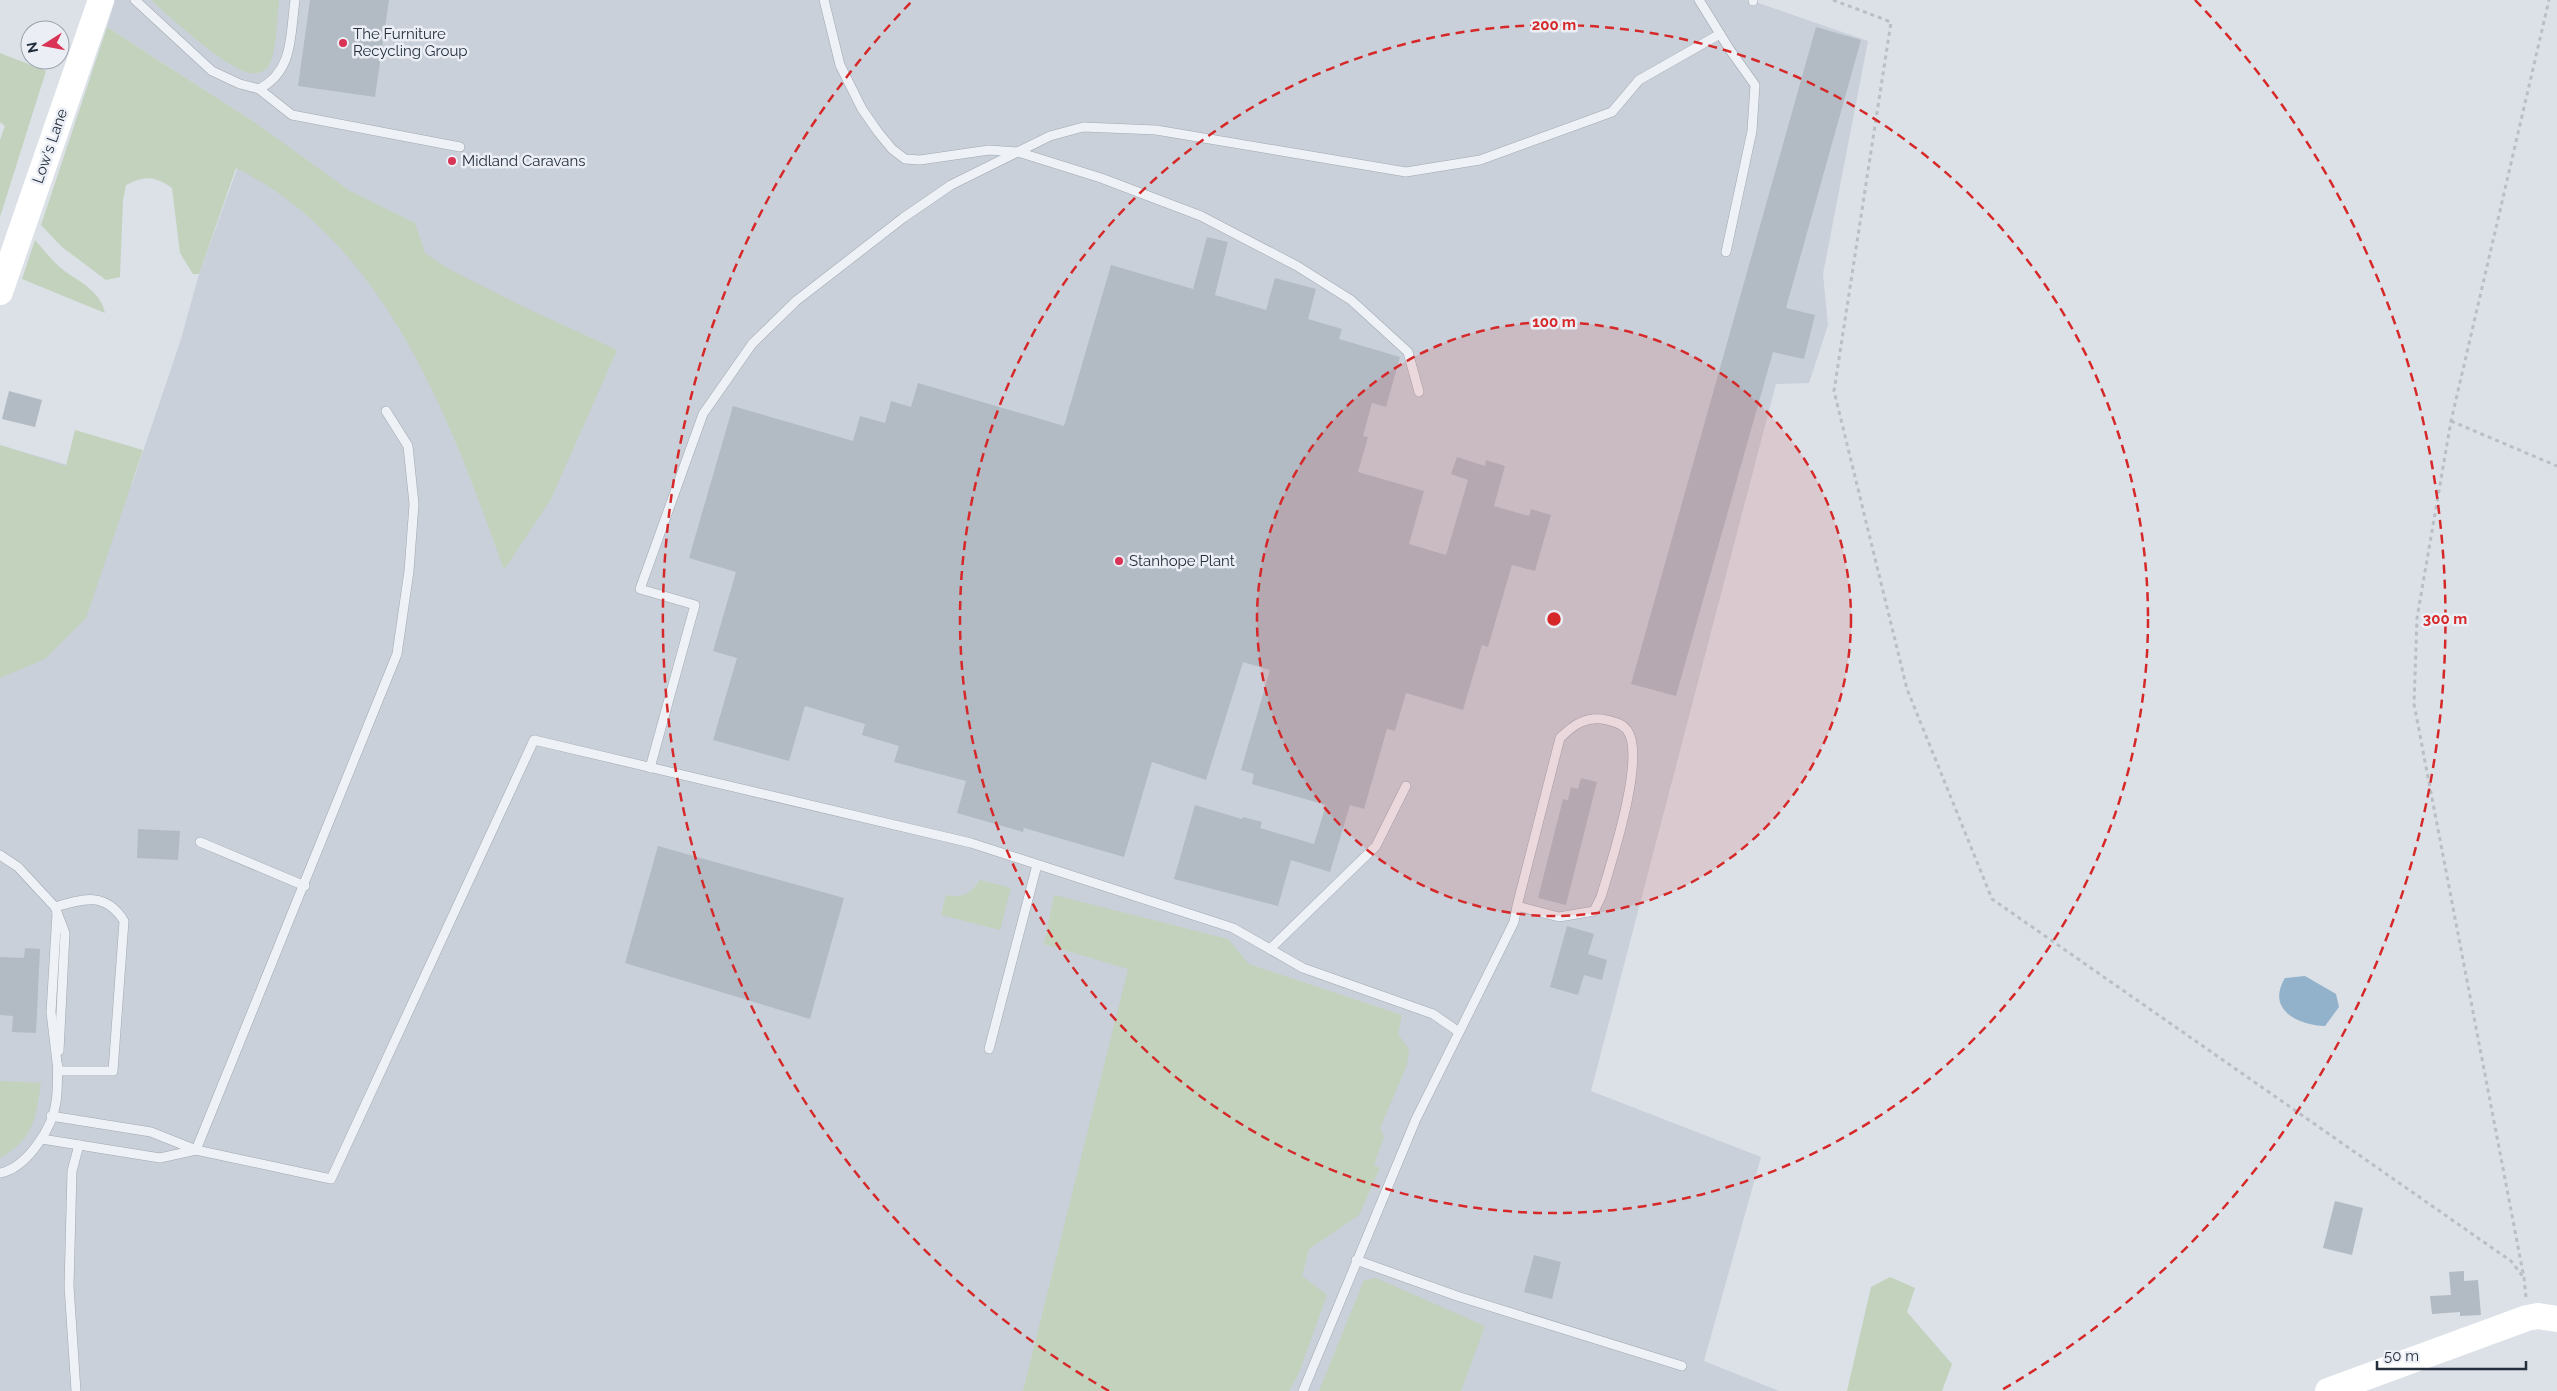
<svg xmlns="http://www.w3.org/2000/svg" width="2557" height="1391" font-family="Raleway,sans-serif">
  <style>
    .built { fill: #c9d0d9 }
    .green { fill: #c2d2bc }
    .water { fill: #92b1cb }
    .building { fill: #b2bac4 }
    .lines { fill: none; stroke-linecap: round; stroke-linejoin: round }
    .lane-casing { stroke: #a0a8b1; stroke-width: 10 }
    .path { stroke: #b9bfc5; stroke-width: 3; stroke-dasharray: 4 4; stroke-linecap: butt }
    .lane { stroke: #eef1f5; stroke-width: 9 }
    .secondary { stroke: #fff; stroke-width: 26 }
    .ring { fill: none; stroke: #d62828; stroke-width: 2.5; stroke-dasharray: 9 6 }
    .poi-dot { fill: #d93355; stroke: #ebeff5; stroke-width: 2 }
    .labels { text-anchor: middle; stroke-width: 5; stroke-linejoin: round; paint-order: stroke }
    .poi-label { font-size: 15px; fill: #242f3e; stroke: #ebeff5; text-anchor: start }
    .street-label { font-size: 15px; fill: #242f3e; stroke: #ebeff5 }
    .centre { fill: #d62828; stroke: #ebeff5; stroke-width: 2.5 }
    .ring-label { font-size: 15px; text-anchor: middle; font-weight: bold; fill: #d62828; stroke: #ebeff5; stroke-width: 5; stroke-linejoin: round; paint-order: stroke }
  </style>
  <rect width="100%" height="100%" fill="#dbe1e7"/>
  <polygon class="built" points="115,0 1750,0 1868,41 1823,274 1828,325 1809,383 1776,384 1591,1091 1761,1157 1704,1361 1779,1391 0,1391 0,445 132,484 181,339 199,274 254,122 107,27"/>
  <g class="green">
    <path d="M151,0h128c-2,16 -2,57 -12,68 -4,5 -15,7 -21,4 -26,-9 -74,-53 -95,-72z"/>
    <path d="M107,27l147,95 96,69 65,32 10,30 22,15 75,38 95,44 -66,149 -47,71c-52,-147 -118,-328 -268,-402l-37,106h-6l-13,-21 -8,-65c-17,-12 -27,-13 -46,-3l-3,15 -3,77 -14,3 -44,-33 -21,-22z"/>
    <polygon points="0,53 46,71 0,217 0,140 5,126 0,122"/>
    <path d="M35,240c9,10 17,21 27,29 17,13 38,21 43,44l-83,-34z"/>
    <polygon points="75,430 143,450 86,618 45,659 0,678 0,445 66,466"/>
    <path d="M980,880l31,8 -11,42 -59,-15 5,-20c17,3 25,-1 34,-15z"/>
    <polygon points="1054,895 1228,939 1249,964 1402,1015 1398,1034 1409,1049 1407,1065 1380,1128 1384,1137 1374,1165 1380,1168 1359,1215 1309,1249 1302,1276 1327,1295 1298,1375 1289,1391 1023,1391 1128,969 1044,944"/>
    <path d="M0,1081l41,2c-5,35 -7,56 -41,75z"/>
    <polygon points="1890,1277 1915,1288 1907,1312 1952,1364 1942,1391 1847,1391 1871,1287"/>
    <polygon points="1376,1278 1485,1326 1461,1391 1319,1391 1364,1280"/>
  </g>
  <path class="water" d="M2305,976l31,18 3,13 -14,19c-28,-1 -59,-17 -40,-48z"/>
  <g class="building">
    <polygon points="310,0 389,0 375,97 298,86"/>
    <polygon points="1816,27 1861,40 1786,308 1815,315 1804,359 1773,352 1676,696 1631,684"/>
    <polygon points="1207,237 1228,242 1215,295 1266,310 1275,278 1316,289 1308,319 1342,329 1339,339 1400,357 1386,407 1372,403 1363,436 1368,437 1358,472 1424,491 1409,544 1446,555 1468,480 1451,474 1457,457 1485,466 1486,460 1505,466 1494,506 1529,516 1531,509 1551,515 1535,571 1512,565 1488,647 1482,645 1463,710 1406,693 1395,731 1387,729 1364,809 1350,805 1330,872 1291,860 1278,906 1174,879 1195,805 1242,819 1243,817 1262,822 1260,828 1314,844 1326,805 1252,784 1254,774 1241,770 1270,670 1243,662 1206,780 1152,762 1124,857 1024,828 1023,832 957,813 966,781 894,762 899,746 862,735 865,724 805,706 789,761 713,740 737,658 713,651 736,572 689,558 733,406 853,441 860,416 885,423 891,401 911,407 918,383 1064,426 1111,265 1193,289"/>
    <polygon points="9,391 42,400 35,427 2,419"/>
    <polygon points="1581,778 1597,782 1566,905 1538,898 1563,799 1568,800 1571,787 1578,789"/>
    <polygon points="138,829 180,831 178,860 137,858"/>
    <polygon points="658,846 844,898 810,1019 625,963"/>
    <polygon points="1567,926 1594,934 1588,954 1607,960 1602,980 1584,975 1578,995 1550,987"/>
    <polygon points="25,948 40,949 36,1033 12,1032 13,1016 0,1015 0,957 24,958"/>
    <polygon points="2335,1201 2363,1208 2352,1255 2323,1248"/>
    <polygon points="1534,1255 1561,1262 1552,1299 1524,1292"/>
    <polygon points="2464,1271 2464,1281 2478,1280 2481,1315 2460,1316 2460,1312 2432,1314 2430,1296 2451,1295 2449,1272"/>
  </g>
  <g class="lines">
    <defs>
      <g id="lane">
        <path d="M135,0l77,71 28,13 19,5c35,-18 31,-54 36,-89"/>
        <polyline points="824,0 840,65 862,109 878,132 892,149 905,159 920,160 989,150 1018,152 1101,178 1201,216 1297,266 1351,300 1408,352 1419,392"/>
        <polyline points="1699,0 1730,50 1755,85 1752,131 1726,252"/>
        <polyline points="1753,1 1753,0"/>
        <polyline points="259,89 292,115 460,147"/>
        <polyline points="650,768 695,605 640,589 703,414 752,344 796,301 903,218 951,185 1050,136 1083,127 1156,130 1406,172 1480,160 1612,112 1639,80 1720,34"/>
        <polyline points="200,842 305,886"/>
        <polyline points="0,855 18,867 55,907 65,933 59,1051"/>
        <path d="M55,907c29,-9 51,-15 69,14l-11,150h-55l-7,-59 6,-99"/>
        <polyline points="1270,949 1376,846 1406,786"/>
        <polyline points="989,1049 1037,865"/>
        <polyline points="51,1116 151,1132 196,1150 331,1179 534,740 971,843 1233,928 1303,968 1433,1014 1459,1032"/>
        <polyline points="42,1139 160,1158 196,1150"/>
        <polyline points="196,1150 397,654 409,571 414,504 408,446 386,411"/>
        <path d="M0,1173c27,-5 53,-46 56,-71 2,-12 1,-24 2,-36"/>
        <polyline points="1356,1260 1457,1296 1682,1366"/>
        <polyline points="76,1391 69,1286 72,1171 79,1145"/>
        <path d="M1303,1391l113,-272 98,-197 3,-16 43,-168c13,-13 27,-23 47,-18 7,2 15,3 20,10 20,26 -17,136 -26,167l-7,14 -35,6 -42,-11"/>
      </g>
    </defs>
    <use href="#lane" class="lane-casing"/>
    <g class="path">
      <polyline points="1833,0 1891,22 1834,391 1907,689 1992,899 2511,1261 2524,1278"/>
      <polyline points="2451,421 2557,466"/>
      <polyline points="2526,1297 2524,1278 2414,704 2417,618 2451,421 2549,0"/>
    </g>
    <use href="#lane" class="lane"/>
    <g class="secondary">
      <polyline points="0,292 101,0"/>
      <polyline points="2328,1391 2527,1318 2538,1316 2557,1319"/>
    </g>
  </g>
  <circle cx="1554" cy="619" r="297" fill="#d62828" fill-opacity=".12"/>
  <g class="ring">
    <circle cx="1554" cy="619" r="297"/>
    <circle cx="1554" cy="619" r="594"/>
    <path d="M1109 1391A891 891 0 0 1 913 0M2195 0A891 891 0 0 1 2000 1391"/>
  </g>
  <g class="poi-dot">
    <circle cx="343" cy="43" r="5"/>
    <circle cx="452" cy="161" r="5"/>
    <circle cx="1119" cy="561" r="5"/>
  </g>
  <g class="labels">
    <g class="poi-label">
      <text x="353" y="39">The Furniture<tspan x="353" dy="17">Recycling Group</tspan></text>
      <text x="462" y="166">Midland Caravans</text>
      <text x="1129" y="566">Stanhope Plant</text>
    </g>
    <g class="street-label">
      <text transform="translate(50 146) rotate(-71)" y="5">Low's Lane</text>
    </g>
  </g>
  <circle cx="1554" cy="619" r="8" class="centre"/>
  <g class="ring-label">
    <text x="1554" y="30">200 m</text>
    <text x="1554" y="327">100 m</text>
    <text x="2445" y="624">300 m</text>
  </g>
  <g transform="translate(45 45) rotate(259)"><circle r="24" fill="#ebeff5" stroke="#9ba2ac"/>
  <path d="M0-4L9 19L0 12L-9 19Z" fill="#d93355"/>
  <text y="-8" font-size="14" font-weight="bold" text-anchor="middle" fill="#242f3e">N</text>
  </g>
  <path d="M2377 1361v8h149v-8" fill="none" stroke="#242f3e" stroke-width="2.5"/>
  <text x="2384" y="1361" font-size="15" fill="#242f3e" stroke="#ebeff5" stroke-width="4" paint-order="stroke">50 m</text>
</svg>
